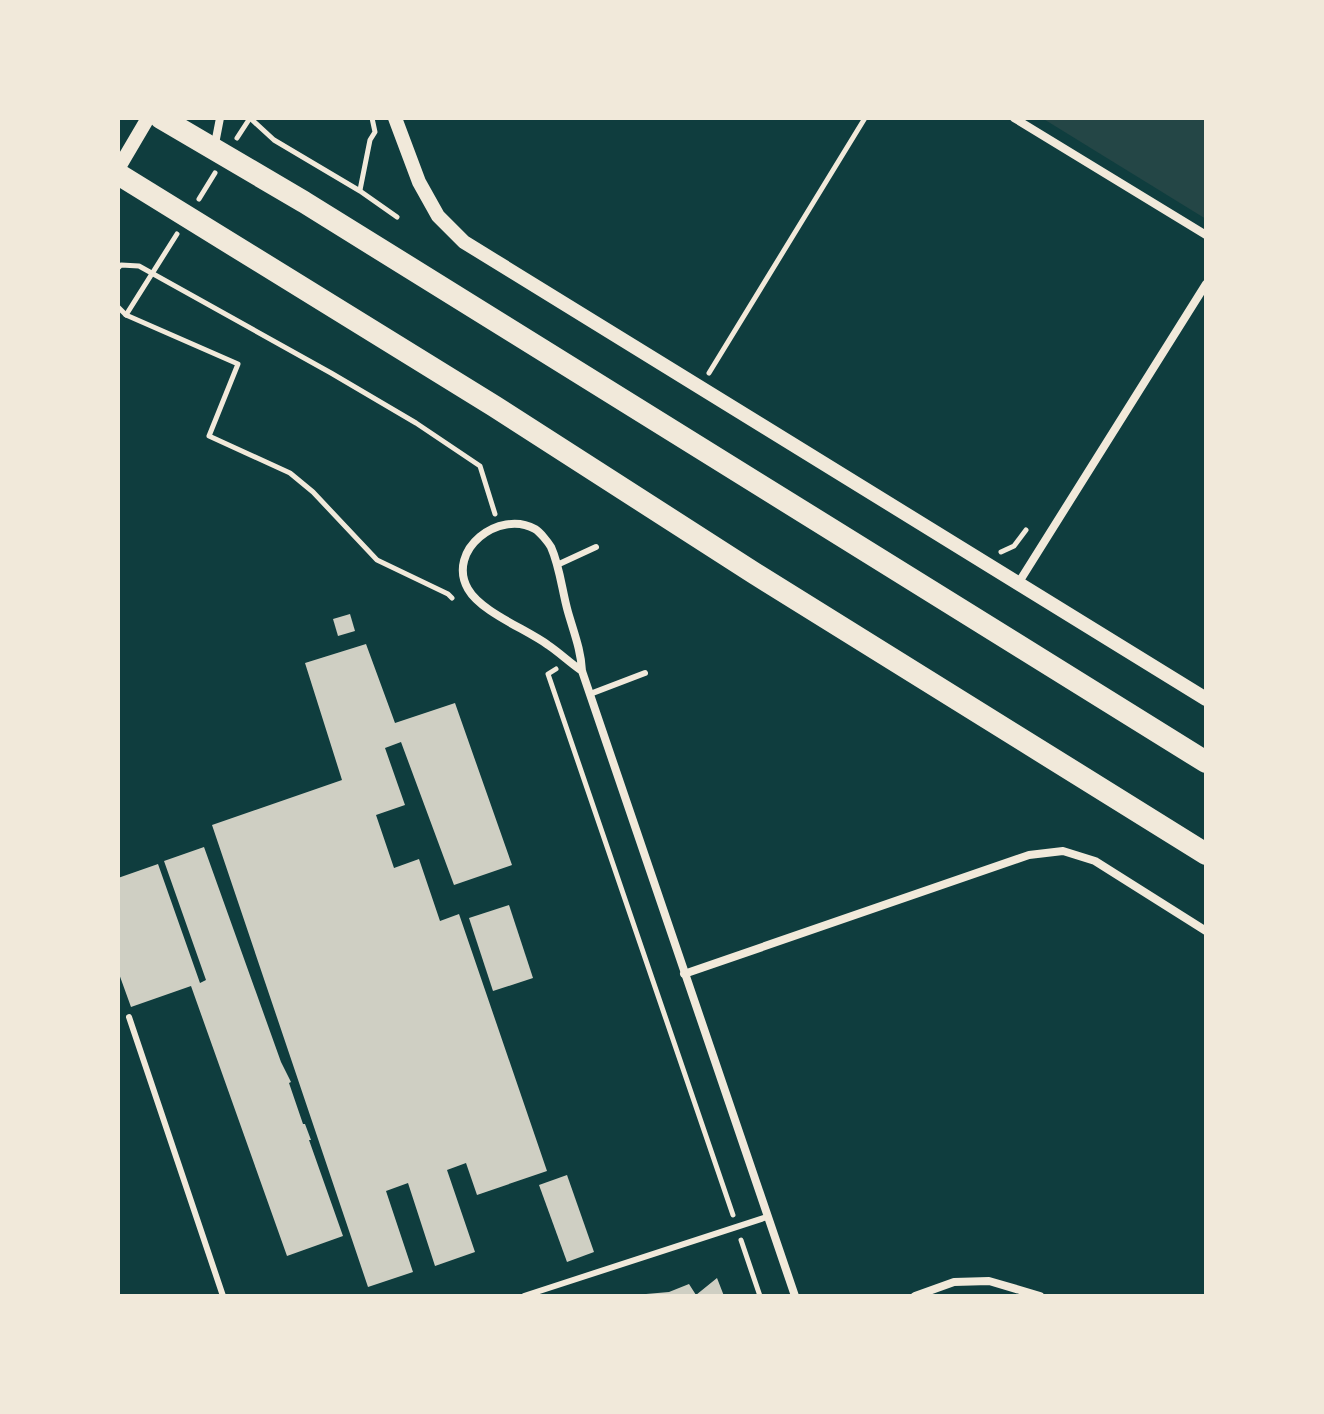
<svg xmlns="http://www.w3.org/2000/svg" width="1324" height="1414" font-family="'PT Sans Narrow',sans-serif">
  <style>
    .green { fill: #244646 }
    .building { fill: #cfcfc3 }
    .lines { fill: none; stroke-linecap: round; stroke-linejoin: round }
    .path { stroke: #f1e9da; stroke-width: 5 }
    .service { stroke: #f1e9da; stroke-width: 6 }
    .minor { stroke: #f1e9da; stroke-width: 8 }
    .tertiary { stroke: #f1e9da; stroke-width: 14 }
    .trunk { stroke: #f1e9da; stroke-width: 22 }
  </style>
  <rect width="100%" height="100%" fill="#0f3d3e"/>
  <polygon class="green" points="1042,118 1206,118 1206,219"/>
  <g class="building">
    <polygon points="350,614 355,631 338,636 333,619"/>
    <polygon points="366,644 395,723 455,703 512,865 454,885 401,742 385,748 405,805 376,815 394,868 419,859 440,921 459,914 547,1171 477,1195 466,1163 447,1170 475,1252 435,1266 408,1183 386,1191 413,1272 368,1287 212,825 342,780 305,663"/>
    <polygon points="204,847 281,1062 291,1082 289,1083 303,1124 305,1124 311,1140 309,1140 343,1236 287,1256 191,986 131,1007 118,971 118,878 158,864 200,983 206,980 164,861"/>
    <polygon points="509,905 533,978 493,991 469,918"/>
    <polygon points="567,1175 594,1252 567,1262 539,1185"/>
    <polygon points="717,1278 724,1296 646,1296 646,1294 669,1292 689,1284 696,1295"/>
  </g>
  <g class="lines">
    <g class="path">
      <polyline points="250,118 274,140 360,191 397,217"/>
      <polyline points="237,138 250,118"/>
      <polyline points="360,190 370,140 375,132 372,118"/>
      <polyline points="199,199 215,173"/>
      <polyline points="118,268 121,265 139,266 331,373 416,423 480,466 495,514"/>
      <polyline points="118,307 126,315 238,364 209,436 290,473 313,492 377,560 448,594 452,598"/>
      <polyline points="126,315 177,234"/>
      <polyline points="709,373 865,118"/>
      <polyline points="1001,552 1014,546 1026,530"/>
      <polyline points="556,669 548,674 733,1215"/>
      <polyline points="741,1240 760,1296"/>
    </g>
    <g class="service">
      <polyline points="557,565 596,547"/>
      <polyline points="590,694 645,673"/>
      <polyline points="129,1017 223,1296"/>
      <polyline points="524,1296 767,1217"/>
    </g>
    <g class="minor">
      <polyline points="1014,118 1206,235"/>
      <polyline points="214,149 220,118"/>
      <polyline points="1019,582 1206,284"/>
      <path d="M582,671c-12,-8 -22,-18 -34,-26 -22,-16 -67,-33 -80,-56 -22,-39 31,-80 67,-60 5,3 13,13 16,18 9,20 11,44 17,65 6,21 13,38 14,59l213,625"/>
      <polyline points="684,974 1029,855 1063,851 1095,861 1206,931"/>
      <polyline points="915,1296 954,1282 989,1281 1040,1296"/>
    </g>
    <g class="tertiary">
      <polyline points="395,118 419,182 438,216 464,242 1206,699"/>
      <polyline points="118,169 148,118"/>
    </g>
    <g class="trunk">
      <polyline points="161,118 304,202 1206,762"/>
      <polyline points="118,174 494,406 754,573 1206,854"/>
    </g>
  </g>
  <rect width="1324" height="1414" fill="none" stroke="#f1e9da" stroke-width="240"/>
</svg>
